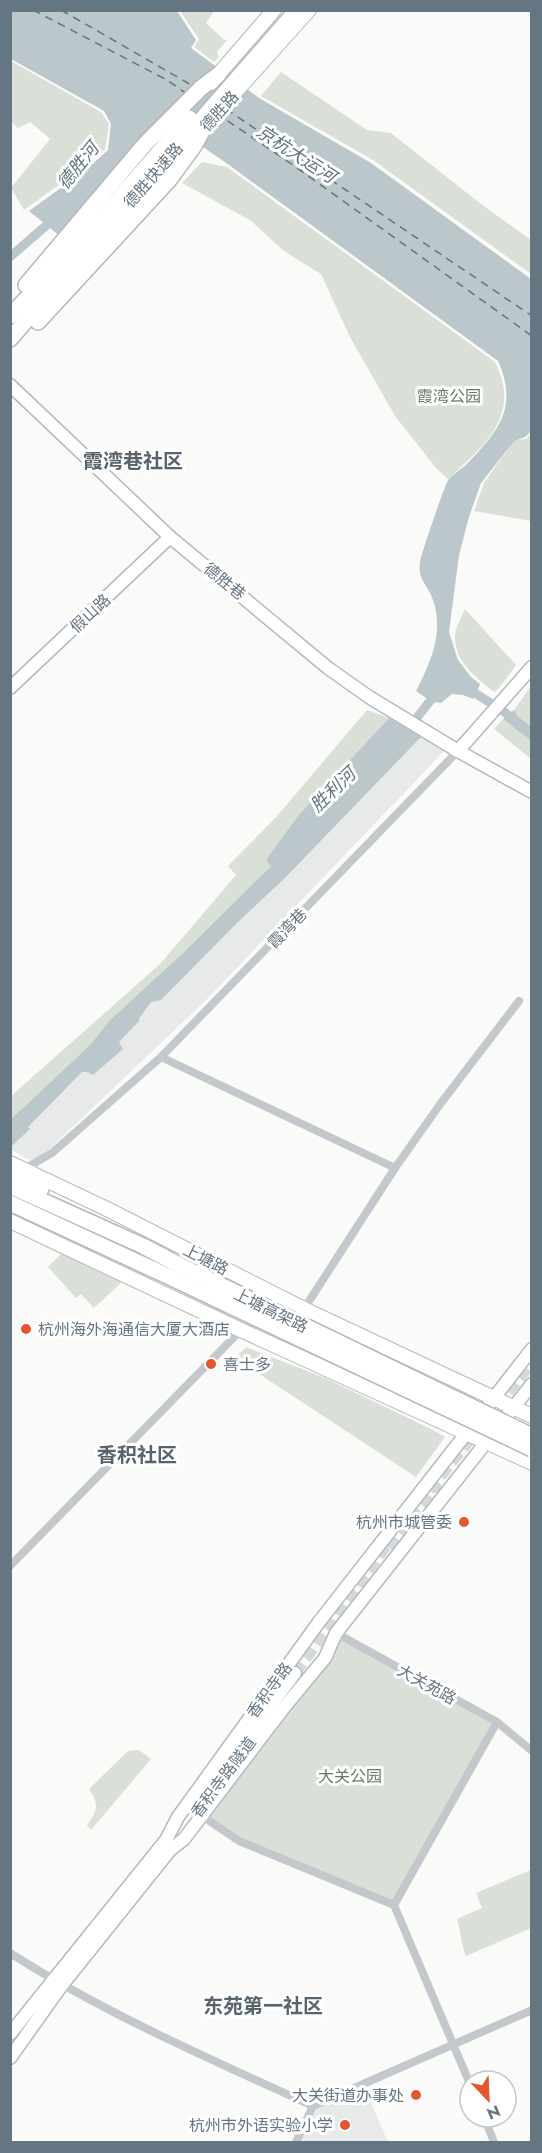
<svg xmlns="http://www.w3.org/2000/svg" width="542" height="2153" font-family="Jost,'Noto Sans SC',sans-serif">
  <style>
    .built { fill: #e8e9e9 }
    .green { fill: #dadfd7 }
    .water { fill: #bbc7cb }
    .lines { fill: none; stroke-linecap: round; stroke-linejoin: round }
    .canal { stroke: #bbc7cb; stroke-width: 9 }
    .ferry { stroke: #60757c; stroke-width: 1.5; stroke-dasharray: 8 6; stroke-linecap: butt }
    .secondary-tunnel { stroke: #d5d9db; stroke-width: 12; stroke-dasharray: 12 6; stroke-linecap: butt }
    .secondary-casing { stroke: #b3babf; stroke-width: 15 }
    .primary-casing { stroke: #b5babe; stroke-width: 16 }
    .highway-casing { stroke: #b4b9bd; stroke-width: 18 }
    .street { stroke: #c3c8cc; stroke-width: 8 }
    .secondary { stroke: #fff; stroke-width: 12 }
    .primary { stroke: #fff; stroke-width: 14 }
    .highway { stroke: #fff; stroke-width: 15 }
    .highway-bridge-casing { stroke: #b4b9bd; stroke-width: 18; stroke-linecap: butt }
    .highway-bridge { stroke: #fff; stroke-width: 15 }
    .poi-dot { fill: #e4572e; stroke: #fff; stroke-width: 2 }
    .labels { text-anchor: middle; stroke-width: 6; stroke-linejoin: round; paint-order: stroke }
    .street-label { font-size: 16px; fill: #657683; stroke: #fff }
    .park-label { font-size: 16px; fill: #687a64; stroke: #fff }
    .poi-label { font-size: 16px; fill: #657683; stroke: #fff; text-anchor: end }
    .water-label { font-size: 18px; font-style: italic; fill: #60757c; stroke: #fff }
    .quarter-label { font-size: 20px; font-weight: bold; fill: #57646e; stroke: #fff }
  </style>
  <rect width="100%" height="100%" fill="#fafaf8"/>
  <g class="built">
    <polygon points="421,737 444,751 207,999 44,1154 30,1160 11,1150 10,1147 30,1130 27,1127 82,1072 88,1071 119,1042 151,1001 285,878"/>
    <polygon points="364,2087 388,2142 300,2142 318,2107"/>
  </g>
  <g class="green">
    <polygon points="180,11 214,11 206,23 224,40 227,40 217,52 219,57 214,62 194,47 199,39"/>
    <polygon points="11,61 101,112 109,124 105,149 85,166 24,210 11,188 50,139 30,122 18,128 11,121"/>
    <polygon points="281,72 367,130 391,133 481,204 531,240 531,274 373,160 261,96"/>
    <path d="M202,162l25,5 268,195c27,53 -10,83 -47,117l-12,-11 -41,-52 -45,-79 -29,-63 -37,-23 -34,-31 -68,-37z"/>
    <polygon points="531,433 531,521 474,511 484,483 514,440 526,439"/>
    <path d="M465,609l51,56c-8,10 -12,19 -22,27 -16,-13 -38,-29 -39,-52 -1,-10 6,-22 10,-31z"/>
    <polygon points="531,686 531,727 518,717 514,710"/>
    <polygon points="367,710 389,718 298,816 267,860 271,866 185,951 109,1021 90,1045 11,1119 11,1096 160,964 236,875 228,866 278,815"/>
    <polygon points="503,719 531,741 531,759 494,729"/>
    <polygon points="61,1254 68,1255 121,1279 121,1283 94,1308 81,1294 76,1298 48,1267"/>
    <polygon points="246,1347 325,1378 431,1429 445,1437 416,1477 235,1358"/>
    <polygon points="336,1633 497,1722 394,1905 239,1841 189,1814"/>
    <path d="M139,1750l12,9 -60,71 -4,-5c11,-15 12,-21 2,-36l39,-38z"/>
    <path d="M531,1870v58l-65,28c-5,-12 -5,-24 -9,-37l25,-11 -6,-15z"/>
  </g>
  <g class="water">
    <path d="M11,11h166l19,29 -5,8 68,50 112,65 160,116v152l-6,6 -11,4 -33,42 -12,34 -10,38 -10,77 9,28 13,17 9,7 -7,15 -10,-4 -11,-1 -11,9 -9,-1 -16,-11c16,-31 31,-65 13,-100 -6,-10 -11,-15 -9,-29 1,-8 25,-77 28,-82 5,-6 12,-10 18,-15 32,-34 53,-57 32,-104l-269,-196 -69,-48 -100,119 -31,-25 58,-42 21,-19 3,-26 -7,-13 -93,-52z"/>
    <polygon points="514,710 518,717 531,727 531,741 503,719"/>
    <polygon points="389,718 421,737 285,878 237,923 161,1000 151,1002 140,1017 139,1021 119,1042 123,1049 93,1075 88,1072 82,1072 28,1127 30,1129 11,1147 11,1119 90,1045 109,1021 185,951 271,866 266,860 298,816"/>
  </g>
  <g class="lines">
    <g class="canal">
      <polyline points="10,257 56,217"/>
      <polyline points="467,688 503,711 532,733"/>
      <polyline points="401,738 437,692"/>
    </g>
    <g class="ferry">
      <polyline points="33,10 167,80 187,94"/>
      <polyline points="61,10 193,86"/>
      <polyline points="226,109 532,316"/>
      <polyline points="216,113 290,163 532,336"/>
    </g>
    <g class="secondary-tunnel">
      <polyline points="429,1490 532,1362"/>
      <polyline points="392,1550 442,1486"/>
      <polyline points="295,1673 392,1537"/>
    </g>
    <defs>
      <g id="secondary">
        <polyline points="10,385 170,537 328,668 369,697 458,751 532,792"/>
        <polyline points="10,688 170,537"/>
        <polyline points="458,751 532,667"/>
        <polyline points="204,1795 295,1673"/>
        <polyline points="10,2034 166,1840 178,1817 319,1622 532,1349"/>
        <polyline points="10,2058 62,1985 170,1850 184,1839 282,1710 325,1658 336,1633 532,1384"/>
      </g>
      <g id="primary">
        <polyline points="211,83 274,10"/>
        <polyline points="222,107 309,10"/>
        <polyline points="10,1163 105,1208 304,1309 532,1416"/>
        <polyline points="10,1221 241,1330 532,1463"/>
      </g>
      <g id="highway">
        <polyline points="26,285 145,144 201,88 218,75"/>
        <polyline points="10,316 92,229 189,118"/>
        <polyline points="38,322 169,180 194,146 205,126"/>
        <polyline points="10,339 297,10"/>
        <polyline points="10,1174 41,1189"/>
        <polyline points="10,1186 143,1246 181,1266"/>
        <polyline points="10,1203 174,1279"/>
      </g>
    </defs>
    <use href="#secondary" class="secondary-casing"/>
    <use href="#primary" class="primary-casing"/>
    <use href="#highway" class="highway-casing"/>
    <g class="street">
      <polyline points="161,1057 395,1168"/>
      <polyline points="24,1169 52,1153 161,1057 458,751"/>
      <polyline points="304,1309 395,1168 441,1103 519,1001"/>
      <polyline points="10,1566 241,1330"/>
      <polyline points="336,1633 497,1722 532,1751"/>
      <polyline points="202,1816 239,1841 394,1905 470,2084"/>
      <polyline points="394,1905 497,1722"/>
      <path d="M10,1953c96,61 200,106 303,153l219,-96"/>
      <polyline points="484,2117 494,2142"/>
      <polyline points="296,2142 313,2106"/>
    </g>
    <use href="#secondary" class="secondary"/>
    <use href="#primary" class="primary"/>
    <use href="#highway" class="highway"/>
    <defs>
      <g id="highway-bridge">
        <polyline points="181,1266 532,1436"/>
        <polyline points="174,1279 532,1449"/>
      </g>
    </defs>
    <use href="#highway-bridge" class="highway-bridge-casing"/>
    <use href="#highway-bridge" class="highway-bridge"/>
  </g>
  <g class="poi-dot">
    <circle cx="26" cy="1329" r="6"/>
    <circle cx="211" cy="1364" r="6"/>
    <circle cx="464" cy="1522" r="6"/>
    <circle cx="416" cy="2095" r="6"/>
    <circle cx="345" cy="2125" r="6"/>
  </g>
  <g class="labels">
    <g class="street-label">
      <text transform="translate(219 111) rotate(-48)" y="6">德胜路</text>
      <text transform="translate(153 175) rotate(-49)" y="6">德胜快速路</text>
      <text transform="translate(225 581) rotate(39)" y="6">德胜巷</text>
      <text transform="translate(90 613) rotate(-43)" y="6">假山路</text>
      <text transform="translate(287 928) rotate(-46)" y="6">霞湾巷</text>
      <text transform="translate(206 1259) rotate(27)" y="6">上塘路</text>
      <text transform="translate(271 1310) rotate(26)" y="6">上塘高架路</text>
      <text transform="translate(427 1684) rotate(29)" y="6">大关苑路</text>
      <text transform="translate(269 1690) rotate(-54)" y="6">香积寺路</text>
      <text transform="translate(223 1777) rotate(-53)" y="6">香积寺路隧道</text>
    </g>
    <g class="park-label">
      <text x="449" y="402">霞湾公园</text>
      <text x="350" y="1782">大关公园</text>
    </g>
    <g class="poi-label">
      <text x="38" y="1335" text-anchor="start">杭州海外海通信大厦大酒店</text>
      <text x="223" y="1370" text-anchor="start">喜士多</text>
      <text x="452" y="1528">杭州市城管委</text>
      <text x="404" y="2101">大关街道办事处</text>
      <text x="333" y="2131">杭州市外语实验小学</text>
    </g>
    <g class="water-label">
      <text transform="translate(296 154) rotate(33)" y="6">京杭大运河</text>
      <text transform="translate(78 166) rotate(-51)" y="6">德胜河</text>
      <text transform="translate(333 790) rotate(-44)" y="6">胜利河</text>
    </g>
    <g class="quarter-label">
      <text x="133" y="468">霞湾巷社区</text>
      <text x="137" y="1462">香积社区</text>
      <text x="263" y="2013">东苑第一社区</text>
    </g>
  </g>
  <rect width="542" height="2153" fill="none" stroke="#657683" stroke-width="24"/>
  <g transform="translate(488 2099) rotate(157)"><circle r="28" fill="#ffffff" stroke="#c1c8cd" stroke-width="1.5"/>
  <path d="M0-4.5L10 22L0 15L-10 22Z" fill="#e4572e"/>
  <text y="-9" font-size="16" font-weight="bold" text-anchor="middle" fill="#657683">N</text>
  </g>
</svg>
